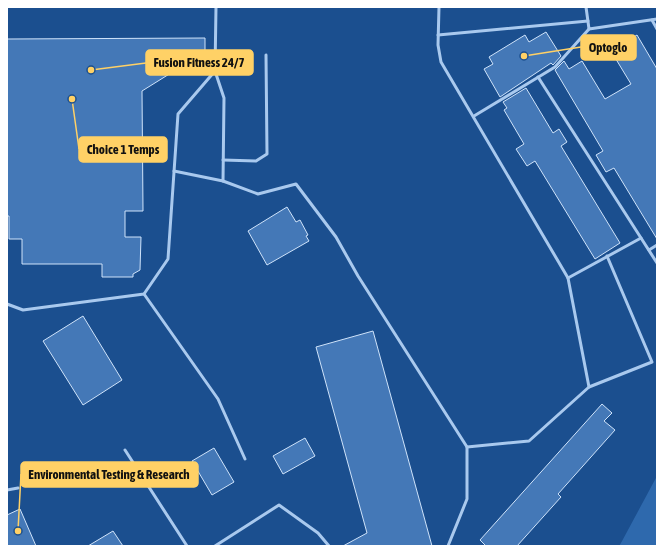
<svg xmlns="http://www.w3.org/2000/svg" width="664" height="553" font-family="'Asap Condensed',sans-serif">
  <style>
    .green { fill: #2e69ad }
    .building { fill: #4478b7; stroke: #cfe3fa }
    .lines { fill: none; stroke-linecap: round; stroke-linejoin: round }
    .service { stroke: #a9c9ee; stroke-width: 3 }
    .leader { fill: none; stroke: #ffd166; stroke-width: 1.5 }
    .callout-dot { fill: #ffd166; stroke: #1b4f8f; stroke-width: 1.5 }
    .callout { fill: #ffd166; stroke: #ffd166; stroke-width: 1.5 }
    .callout-label { font-size: 13px; text-anchor: middle; font-weight: bold; fill: #111 }
  </style>
  <rect width="100%" height="100%" fill="#1b4f8f"/>
  <polygon class="green" points="657,476 657,546 619,546 621,543"/>
  <g class="building">
    <polygon points="546,32 561,56 553,65 551,63 500,97 484,69 493,64 489,57 525,35 529,42"/>
    <polygon points="637,35 657,69 657,239 614,168 606,172 596,155 603,151 555,70 564,61 569,69 582,61 605,99 631,84 611,51"/>
    <polygon points="205,38 205,58 195,58 142,91 143,211 125,211 125,237 141,237 140,270 133,274 133,277 102,277 102,264 22,264 22,239 9,239 9,216 7,216 7,39"/>
    <polygon points="526,88 553,133 559,129 567,142 561,146 620,243 595,259 535,161 527,166 516,149 524,144 504,110 507,108 503,102"/>
    <polygon points="287,207 296,222 300,220 308,235 306,236 309,241 267,265 248,231"/>
    <polygon points="83,316 122,380 83,405 43,341"/>
    <polygon points="373,331 432,546 343,546 367,533 316,347"/>
    <polygon points="602,404 612,413 604,421 615,430 558,494 561,497 517,546 486,546 480,540"/>
    <polygon points="305,438 315,456 283,474 273,456"/>
    <polygon points="214,448 234,482 212,495 192,461"/>
    <polygon points="20,509 36,546 7,546 7,515"/>
    <polygon points="113,531 123,546 88,546"/>
  </g>
  <g class="lines">
    <g class="service">
      <polyline points="586,7 589,29 657,19"/>
      <polyline points="652,20 657,29"/>
      <polyline points="438,35 588,21"/>
      <polyline points="538,77 641,238 568,278"/>
      <polyline points="474,116 555,67 589,29"/>
      <polyline points="223,160 256,161 267,154 266,55"/>
      <polyline points="174,171 223,181 224,98 215,71 216,7"/>
      <polyline points="223,181 258,194 296,184 336,237 358,276 467,447 529,441 589,387 568,278 441,62 438,45 439,7"/>
      <polyline points="641,238 657,263"/>
      <polyline points="649,250 657,245"/>
      <polyline points="144,294 218,399 245,459"/>
      <polyline points="7,304 23,310 144,294 168,259 178,114 215,71"/>
      <polyline points="589,387 652,362 607,256"/>
      <polyline points="125,450 187,546"/>
      <polyline points="7,490 18,488"/>
      <polyline points="215,546 279,505 318,533 329,546"/>
      <polyline points="448,546 467,499 467,447"/>
    </g>
  </g>
  <path class="leader" d="M524 56L581 47M91 70L146 63M72 99L79 149M18 531L21 474"/>
  <g class="callout-dot">
    <circle cx="524" cy="56" r="4"/>
    <circle cx="91" cy="70" r="4"/>
    <circle cx="72" cy="99" r="4"/>
    <circle cx="18" cy="531" r="4"/>
  </g>
  <g class="callout">
    <rect x="581" y="35" width="55" height="25" rx="4"/>
    <rect x="146" y="50" width="107" height="25" rx="4"/>
    <rect x="79" y="137" width="88" height="25" rx="4"/>
    <rect x="21" y="462" width="177" height="25" rx="4"/>
  </g>
  <g class="callout-label">
    <text x="608" y="52">Optoglo</text>
    <text x="199" y="67">Fusion Fitness 24/7</text>
    <text x="123" y="154">Choice 1 Temps</text>
    <text x="109" y="479">Environmental Testing &amp; Research</text>
  </g>
  <rect width="664" height="553" fill="none" stroke="#ffffff" stroke-width="16"/>
</svg>
